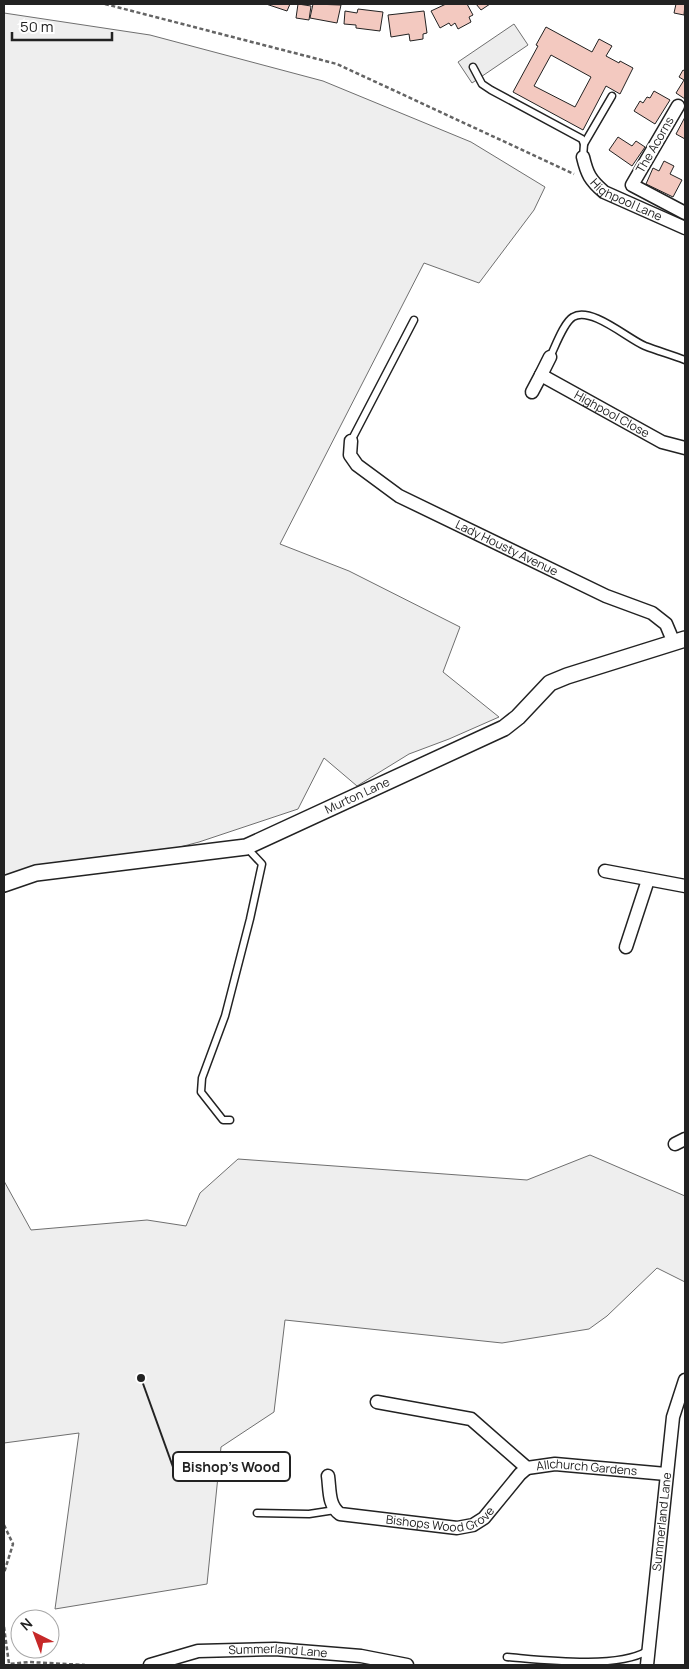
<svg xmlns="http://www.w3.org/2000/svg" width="689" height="1669" font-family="Manrope,sans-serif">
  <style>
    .green { fill: #eee; stroke: #6f6f6f }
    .parking { fill: #ededed; stroke: #6f6f6f }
    .building { fill: #f3c9c0; stroke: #222; fill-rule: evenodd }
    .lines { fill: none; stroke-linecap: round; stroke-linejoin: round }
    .service-casing { stroke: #222; stroke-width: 9 }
    .minor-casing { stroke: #222; stroke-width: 15 }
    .tertiary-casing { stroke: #222; stroke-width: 18 }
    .path { stroke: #646464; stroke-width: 2.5; stroke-dasharray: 4 2.5; stroke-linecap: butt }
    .service { stroke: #fff; stroke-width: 6 }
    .minor { stroke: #fff; stroke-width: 12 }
    .tertiary { stroke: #fff; stroke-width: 15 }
    .labels { text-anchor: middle; stroke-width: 4; stroke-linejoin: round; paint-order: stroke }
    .street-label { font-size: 12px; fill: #222; stroke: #fff }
    .leader { fill: none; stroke: #222; stroke-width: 2 }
    .callout-dot { fill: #222; stroke: #fff; stroke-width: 2 }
    .callout { fill: #fff; stroke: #222; stroke-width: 2 }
    .callout-label { font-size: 14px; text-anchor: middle; font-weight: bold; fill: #222 }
  </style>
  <rect width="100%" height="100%" fill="#fff"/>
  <g class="green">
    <polygon points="4,13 150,35 323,81 471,142 545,187 534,210 479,283 424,263 280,544 349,571 460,627 443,672 499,717 449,739 409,754 357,786 324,758 298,809 199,842 161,852 83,859 33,868 4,878"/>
    <polygon points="590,1155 685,1196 685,1282 657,1268 607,1316 589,1329 502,1343 285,1320 274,1412 221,1447 207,1584 55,1609 79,1433 4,1443 4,1181 31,1230 147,1220 186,1226 200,1193 238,1159 527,1180"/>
  </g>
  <polygon class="parking" points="514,24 528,45 472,83 458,62"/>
  <g class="building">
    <polygon points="266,4 290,4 287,11"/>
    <polygon points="298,4 311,6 309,20 296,18"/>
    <polygon points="313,4 341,5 337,23 310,18"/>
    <polygon points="446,4 467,4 473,15 469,17 471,22 458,29 455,23 451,26 449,23 440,28 431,11"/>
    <polygon points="476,4 490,4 481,10"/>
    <polygon points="676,4 685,4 684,15 674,13"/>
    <polygon points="358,9 383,12 380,31 356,28 356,25 344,24 345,11 357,13"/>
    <polygon points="424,11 427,33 423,34 423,39 410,41 409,34 391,37 388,15"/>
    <path d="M546,27l46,25 7,-13 13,7 -6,10 13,7 1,-2 13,7 -13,26 -14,-8 -23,44 -70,-38 25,-46 -2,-1zM551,55l40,22 -16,30 -41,-21z"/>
    <polygon points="683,70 685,71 685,99 676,93 684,80 679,77"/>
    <polygon points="654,91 670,100 655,124 634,111 640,101 643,103 647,97 650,98"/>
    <polygon points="685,117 685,139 676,134"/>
    <polygon points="618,137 632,146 636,141 645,147 632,166 609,150"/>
    <polygon points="664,161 674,166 670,174 682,180 673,197 646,184 653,168 659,171"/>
  </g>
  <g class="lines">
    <defs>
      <g id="service">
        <polyline points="473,67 482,84 491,90 582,139 584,144 583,157"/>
        <polyline points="584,144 612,96"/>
        <path d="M550,357c5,-10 14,-35 23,-40 18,-11 55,22 72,29 13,5 27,9 40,14"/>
        <polyline points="351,441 414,320"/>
        <polyline points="230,1120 223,1120 201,1092 202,1078 225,1016 250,919 262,864 247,848"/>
        <polyline points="257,1513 309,1514 335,1510"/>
        <path d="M507,1657c37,3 110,12 140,-6"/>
      </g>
      <g id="minor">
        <polyline points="678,106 632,185 685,213"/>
        <path id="s1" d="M583,157c4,17 7,23 21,35l81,36"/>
        <path id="s2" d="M550,357l-9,18 121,67 23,6"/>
        <polyline points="532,392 541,375"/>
        <path id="s3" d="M351,441l-1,14 7,10 42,31 207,100 46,17 14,11 8,19"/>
        <polyline points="605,871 685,886"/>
        <polyline points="626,947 648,880"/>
        <polyline points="675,1144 685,1139"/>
        <path id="s4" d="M377,1402l94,17 56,49 28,-4 111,10"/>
        <path id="s5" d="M328,1476c2,14 0,29 12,38l117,14 16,-3 11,-7 36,-44 7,-6"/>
        <path id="s6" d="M150,1665l48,-14 77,-2 86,7 46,9"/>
        <path id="s7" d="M647,1665l26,-248 12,-37"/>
      </g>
      <g id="tertiary">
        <path id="s8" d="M4,884l32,-11 210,-26 258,-119 14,-11 32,-34 17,-7 118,-37"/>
      </g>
    </defs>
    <use href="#service" class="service-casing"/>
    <use href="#minor" class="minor-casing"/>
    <use href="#tertiary" class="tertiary-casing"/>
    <g class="path">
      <polyline points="105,4 337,64 574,174"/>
      <polyline points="4,1525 13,1544 4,1573"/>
      <polyline points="4,1627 9,1664 29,1662 85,1665"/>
    </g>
    <use href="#service" class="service"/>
    <use href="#minor" class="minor"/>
    <use href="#tertiary" class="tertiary"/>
  </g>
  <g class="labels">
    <g class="street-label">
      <text transform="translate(655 145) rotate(-60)" y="4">The Acorns</text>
      <text dy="4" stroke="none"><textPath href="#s1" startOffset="65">Highpool Lane</textPath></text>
      <text dy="4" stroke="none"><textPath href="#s2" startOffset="101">Highpool Close</textPath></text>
      <text dy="4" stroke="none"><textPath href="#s3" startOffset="198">Lady Housty Avenue</textPath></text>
      <text dy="4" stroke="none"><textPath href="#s8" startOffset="368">Murton Lane</textPath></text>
      <text dy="4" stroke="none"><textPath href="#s4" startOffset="230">Allchurch Gardens</textPath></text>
      <text dy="4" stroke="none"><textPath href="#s5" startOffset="144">Bishops Wood Grove</textPath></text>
      <text dy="4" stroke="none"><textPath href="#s7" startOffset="144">Summerland Lane</textPath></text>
      <text dy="4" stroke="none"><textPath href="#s6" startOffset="130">Summerland Lane</textPath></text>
    </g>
  </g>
  <path class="leader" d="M141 1378L173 1467"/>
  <circle class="callout-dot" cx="141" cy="1378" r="5"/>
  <rect class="callout" x="173" y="1452" width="117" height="29" rx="5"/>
  <g class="callout-label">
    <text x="231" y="1472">Bishop's Wood</text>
  </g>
  <rect width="689" height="1669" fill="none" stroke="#222222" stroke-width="10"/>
  <g transform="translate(35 1634) rotate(318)"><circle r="24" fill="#ffffff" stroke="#a7a7a7"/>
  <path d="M0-4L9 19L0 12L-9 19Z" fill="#c62828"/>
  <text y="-8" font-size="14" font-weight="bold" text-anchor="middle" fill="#222222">N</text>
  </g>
  <path d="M12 32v8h100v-8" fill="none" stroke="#222222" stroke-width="2.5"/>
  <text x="20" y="32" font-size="15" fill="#222222" stroke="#ffffff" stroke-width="4" paint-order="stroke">50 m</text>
</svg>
